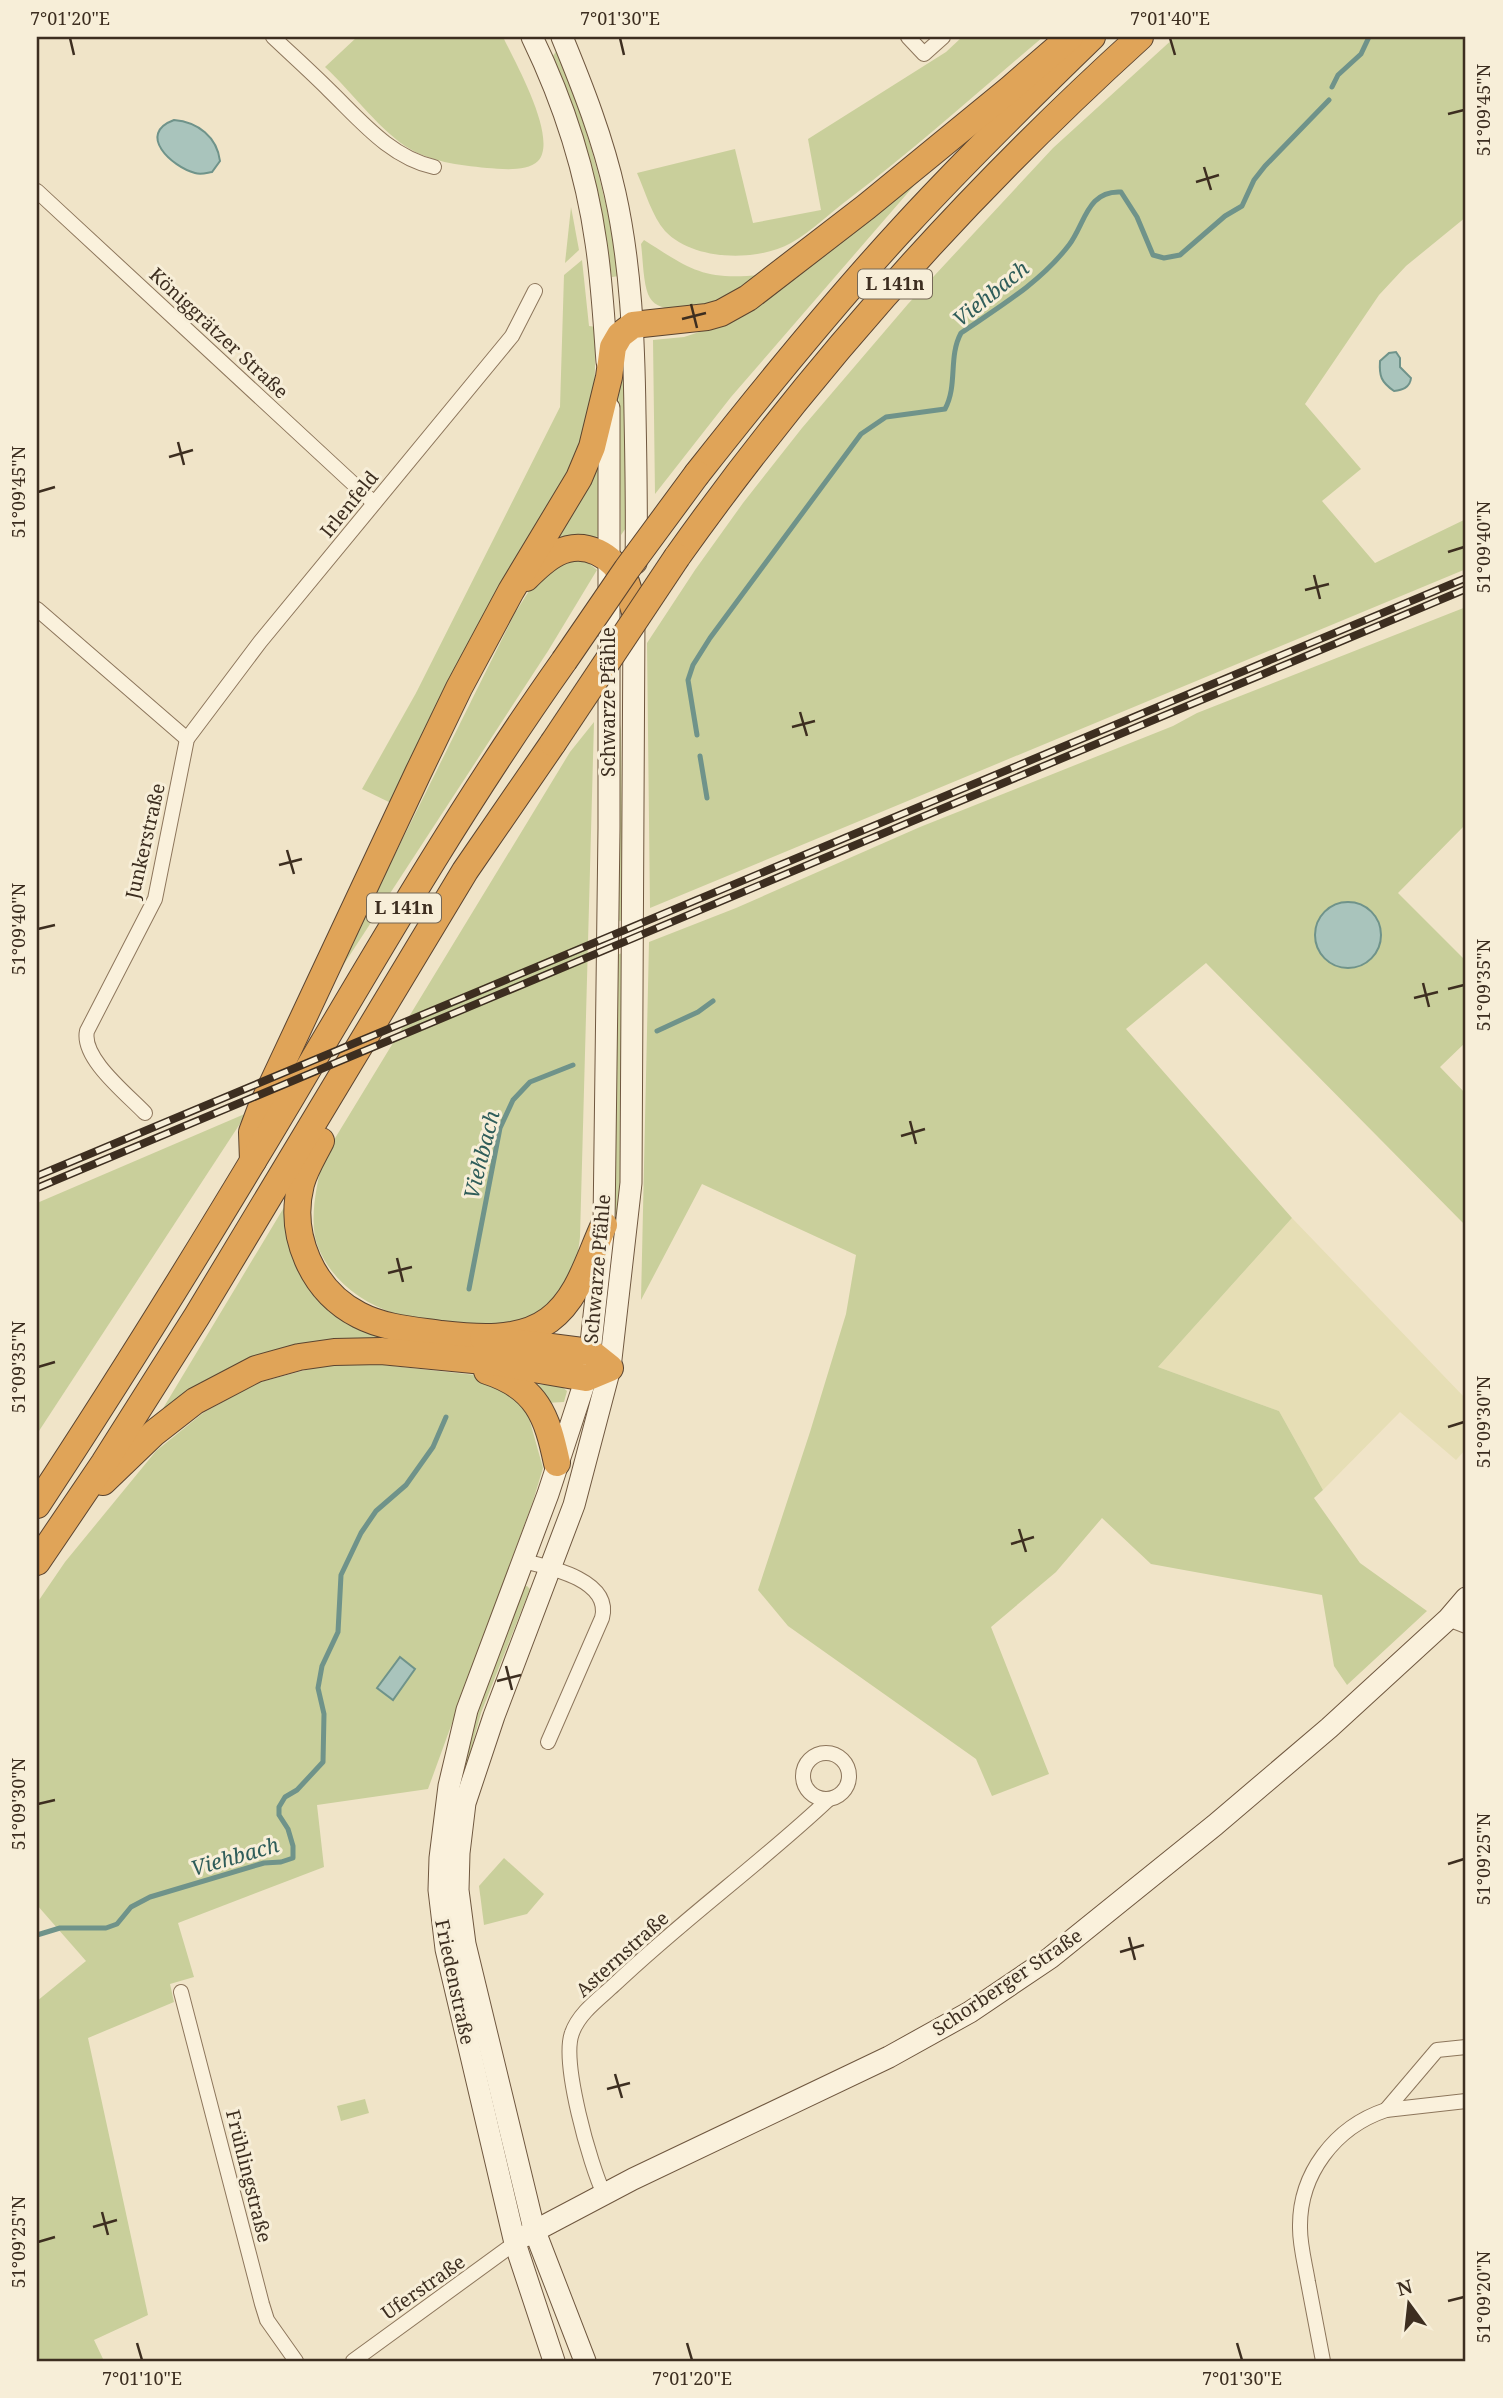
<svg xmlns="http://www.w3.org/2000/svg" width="1503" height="2398" font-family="'Noto Serif',serif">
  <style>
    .farmland { fill: #e6deb5 }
    .green { fill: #c9cf9b }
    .water { fill: #a9c4bc; stroke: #6f938a; stroke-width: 2 }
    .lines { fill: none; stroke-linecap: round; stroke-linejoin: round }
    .stream { stroke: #6f938a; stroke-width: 5 }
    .street-casing { stroke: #8d765c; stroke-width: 16 }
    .secondary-casing { stroke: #6f573f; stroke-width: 23 }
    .highway-casing { stroke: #5b4430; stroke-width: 28 }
    .street { stroke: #faf1dc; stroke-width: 14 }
    .secondary { stroke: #faf1dc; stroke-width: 21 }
    .highway { stroke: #e0a458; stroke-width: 26 }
    .rail-casing { stroke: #3d2e20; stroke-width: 8 }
    .rail { stroke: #f7eed8; stroke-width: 5; stroke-dasharray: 16; stroke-linecap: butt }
    .highway-bridge-casing { stroke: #5b4430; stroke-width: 28; stroke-linecap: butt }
    .highway-bridge { stroke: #e0a458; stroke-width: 26 }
    .ticks { fill: none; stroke: #3d2e20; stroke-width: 2.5 }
    .labels { text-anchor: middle; stroke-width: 6; stroke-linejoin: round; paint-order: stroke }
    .shield { fill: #f7eed8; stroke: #756857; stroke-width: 2 }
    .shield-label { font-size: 18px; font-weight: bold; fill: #3d2e20 }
    .street-label { font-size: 19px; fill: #3d2e20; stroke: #f7eed8 }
    .water-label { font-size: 21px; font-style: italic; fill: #2f5d5a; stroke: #f7eed8 }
    .neatline { fill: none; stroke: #3d2e20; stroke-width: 2.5 }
    .ticks-label { font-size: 18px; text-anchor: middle; fill: #3d2e20 }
  </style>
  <rect width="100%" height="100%" fill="#f0e4c8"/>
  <polygon class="farmland" points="1292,1218 1466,1399 1466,1449 1456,1460 1400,1412 1323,1490 1279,1411 1158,1367"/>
  <g class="green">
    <path d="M357,37h146c11,23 56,102 35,124 -11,11 -36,8 -51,7 -29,-3 -57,-6 -82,-22 -30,-21 -53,-54 -80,-79z"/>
    <path d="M962,37h81c-64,54 -126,110 -193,161 -19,14 -38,33 -59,45 -34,19 -98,18 -126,-12 -13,-15 -20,-40 -28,-58l98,-24 18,74 68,-13 -13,-71 138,-87z"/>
    <polygon points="1175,37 1466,37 1466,217 1406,266 1379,295 1305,404 1361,469 1322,501 1375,563 1466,519 1466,569 650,908 647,643 695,570 743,503 802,428 908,304 1053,148"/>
    <path d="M557,50c29,73 51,147 62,226l-7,1 -14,-81 -26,-92 -19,-48z"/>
    <polygon points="931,166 731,397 655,494 653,340 684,337 721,325"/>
    <polygon points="571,207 579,250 565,263"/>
    <path d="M644,240c47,30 59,40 116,35 -12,8 -25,18 -38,24 -17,7 -60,19 -72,-1 -7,-11 -7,-40 -9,-54z"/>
    <polygon points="582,260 589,326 596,327 594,408 580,455 393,804 362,789 416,693 560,407 564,275"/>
    <polygon points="625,362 628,525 621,535 618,377"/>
    <polygon points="599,458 599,536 546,550"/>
    <polygon points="568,560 585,560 597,570 548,651 329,987 515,613 534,583"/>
    <polygon points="1466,607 1466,824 1398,893 1466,961 1466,1042 1440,1067 1466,1094 1466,1226 1206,963 1126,1029 1292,1218 1158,1367 1279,1411 1323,1490 1314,1498 1360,1563 1427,1611 1347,1685 1334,1666 1322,1595 1151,1564 1102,1518 1056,1572 991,1627 1049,1774 992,1796 976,1759 788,1626 758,1590 810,1432 846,1314 856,1255 702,1184 641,1300 649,942 736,908 920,827 1173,726 1197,713"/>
    <polygon points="619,719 621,730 623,920 617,922"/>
    <path d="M594,722l-14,515c-5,40 -10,57 -46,78 -6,4 -15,12 -23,14 -11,2 -25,-1 -37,-2 -60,-2 -131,-19 -156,-80 -10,-25 -1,-63 5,-89l247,-406z"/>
    <polygon points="622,953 621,1175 610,1319 605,1336 599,1334 615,956"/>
    <polygon points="247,1113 37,1434 37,1203"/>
    <polygon points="289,1199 334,1310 548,1358 324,1344 153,1425"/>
    <polygon points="365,1363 475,1375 495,1381 524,1400 543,1468 533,1501 428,1789 317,1805 324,1867 178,1923 194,1977 170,1984 174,2002 88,2038 148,2315 94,2340 104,2361 37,2361 37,2001 86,1961 37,1905 37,1603 65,1562 156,1451 203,1413 257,1383 317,1367"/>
    <polygon points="532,1384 561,1386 567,1391 564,1402 545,1403"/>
    <polygon points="527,1586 530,1589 481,1713 447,1837 474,1712 523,1587"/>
    <polygon points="504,1858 544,1894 527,1914 484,1925 479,1886"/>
    <polygon points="365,2099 369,2113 341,2121 337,2106"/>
  </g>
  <g class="water">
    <path d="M174,120c24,2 43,17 46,41l-8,11c-6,1 -11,3 -17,1 -23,-6 -59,-39 -21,-53z"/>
    <path d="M1396,352l4,6v9l11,11c-1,10 -9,12 -17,13 -13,-9 -15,-15 -14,-30l9,-8z"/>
    <circle cx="1348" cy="935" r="33"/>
    <polygon points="400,1657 415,1669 393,1700 377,1688"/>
  </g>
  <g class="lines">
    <g class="stream">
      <polyline points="1332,87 1338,75 1361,54 1369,37"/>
      <path d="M697,735l-9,-55 5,-15 17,-27 151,-204 25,-17 59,-8c13,-24 3,-52 16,-76 38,-26 79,-50 108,-88 16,-21 18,-55 52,-53l16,25 16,38 11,3 16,-3 45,-39 17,-10 12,-26 11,-14 64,-66"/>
      <polyline points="700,756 707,798"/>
      <polyline points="657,1031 698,1012 713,1001"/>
      <polyline points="469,1289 500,1128 513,1100 530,1082 573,1065"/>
      <polyline points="37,1935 60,1928 106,1928 117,1924 131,1907 150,1897 264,1863 281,1862 293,1858 293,1846 288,1829 279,1815 279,1807 285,1797 297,1790 323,1762 324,1714 318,1688 322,1666 338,1632 341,1575 361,1533 376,1511 406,1485 433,1447 446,1417"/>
    </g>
    <defs>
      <g id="street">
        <path d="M273,37c19,18 38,35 56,53 32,31 61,67 105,77"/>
        <polyline points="908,37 924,54 943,37"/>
        <polyline points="37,191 374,503"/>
        <polyline points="37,609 187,739"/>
        <path d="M145,1113c-18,-19 -64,-55 -58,-82l68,-132 32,-160 73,-97 252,-306 23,-45"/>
        <path d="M523,1561c26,6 89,19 79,57l-54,124"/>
        <polyline points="1448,1619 1466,1626"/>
        <circle cx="826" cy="1776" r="23"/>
        <polyline points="181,1992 262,2304 267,2320 296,2361"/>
        <polyline points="1386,2110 1437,2050 1466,2047"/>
        <path d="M604,2194c-14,-29 -43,-132 -32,-161 7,-20 27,-34 42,-48 68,-65 146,-121 215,-186"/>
        <polyline points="353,2361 515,2243"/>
        <path d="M1323,2361c-5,-26 -10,-53 -15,-79 -3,-18 -8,-36 -8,-54 -1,-54 35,-101 86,-118l80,-9"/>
      </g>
      <g id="secondary">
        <path d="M532,37c31,64 54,135 64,206 6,39 8,79 11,119"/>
        <path d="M562,37c21,51 41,102 53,156 16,72 19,147 20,221 1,50 2,100 1,149"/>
        <polyline points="525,2236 633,2179 889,2057 970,2012 1050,1958 1215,1825 1329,1728 1448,1619 1466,1598"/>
        <polyline points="554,2361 515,2243 446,1949 439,1890 440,1858 449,1786 467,1710 548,1494 586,1378 590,1352 604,1225 609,828 609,408"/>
        <polyline points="585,2361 534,2229 465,1944 458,1890 459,1853 465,1803 494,1716 574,1505 610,1368 631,1183 634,616"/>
      </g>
      <g id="highway">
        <path d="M697,474c67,-85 135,-169 208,-248 60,-65 124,-128 187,-189"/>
        <path d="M677,557c135,-190 291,-364 463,-520"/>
        <path d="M526,578c9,-9 19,-19 31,-25 28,-14 56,2 69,29 3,8 5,18 8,27"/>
        <path d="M321,1141c-7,14 -16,28 -20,43 -13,51 11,107 58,131 25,13 54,15 82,19 35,4 78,8 108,-14 30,-22 40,-63 55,-95"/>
        <polyline points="253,1161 252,1132 261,1108 418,773 459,688 511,591 579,478 592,447 609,377 613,347 620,335 633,325 707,317 721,313 748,298 866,207 1010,89 1070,37"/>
        <path d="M487,1371c50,16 60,45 70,92"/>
        <polyline points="103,1482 154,1433 195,1401 256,1369 299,1357 334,1352 381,1351 494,1362 586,1378 610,1368 590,1352 483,1338"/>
        <path d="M37,1505c87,-132 171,-268 252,-404 88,-149 175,-299 275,-440"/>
        <polyline points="37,1562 104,1463 197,1316 465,871 553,743"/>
      </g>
    </defs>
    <use href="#street" class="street-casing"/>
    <use href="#secondary" class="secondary-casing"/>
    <use href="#highway" class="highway-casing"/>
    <use href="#street" class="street"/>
    <use href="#secondary" class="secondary"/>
    <use href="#highway" class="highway"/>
    <defs>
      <g id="rail">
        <polyline points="37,1176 1466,578"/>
        <polyline points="37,1188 1466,589"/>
      </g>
    </defs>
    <use href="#rail" class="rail-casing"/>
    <use href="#rail" class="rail"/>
    <defs>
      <g id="highway-bridge">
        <polyline points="564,661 627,569 697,474"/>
        <polyline points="553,743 677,557"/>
      </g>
    </defs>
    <use href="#highway-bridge" class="highway-bridge-casing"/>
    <use href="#highway-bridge" class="highway-bridge"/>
  </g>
  <path class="ticks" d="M70,38l4,17M620,38l4,17M1170,38l5,17M1448,114l16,-4M1204,167l7,23M1196,182l23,-7M691,304l6,24M682,319l24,-6M178,442l6,23M169,457l24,-7M38,492l17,-5M1448,552l16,-5M1314,575l6,24M1305,590l24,-6M800,712l7,24M792,727l23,-6M287,850l7,24M279,865l23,-6M38,929l17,-4M1423,983l6,24M1448,989l16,-4M1414,998l24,-6M910,1121l6,23M901,1136l24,-7M397,1258l6,24M388,1273l24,-6M38,1367l17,-5M1448,1427l16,-5M1019,1529l7,23M1011,1544l23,-7M506,1666l6,24M497,1681l24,-6M38,1804l17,-4M1448,1864l16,-5M1129,1937l6,23M1120,1952l24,-7M615,2074l7,24M607,2089l23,-6M102,2212l6,23M93,2227l24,-7M38,2242l17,-5M1448,2301l16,-4M137,2343l5,17M687,2343l5,17M1237,2343l5,17"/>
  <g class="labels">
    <g class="shield">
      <rect x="858" y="269.5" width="74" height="29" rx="5"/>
      <rect x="367" y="893.5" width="74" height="29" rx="5"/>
    </g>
    <g class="shield-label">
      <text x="895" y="290">L 141n</text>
      <text x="404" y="914">L 141n</text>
    </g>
    <g class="street-label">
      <text transform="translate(219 333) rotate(43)" y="7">Königgrätzer Straße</text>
      <text transform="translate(349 504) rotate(-51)" y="7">Irlenfeld</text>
      <text transform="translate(608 702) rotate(-90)" y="7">Schwarze Pfähle</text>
      <text transform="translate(145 841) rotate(-77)" y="7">Junkerstraße</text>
      <text transform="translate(597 1269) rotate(-85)" y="7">Schwarze Pfähle</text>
      <text transform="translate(622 1954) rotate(-42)" y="7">Asternstraße</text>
      <text transform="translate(455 1982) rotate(78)" y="7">Friedenstraße</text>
      <text transform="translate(1007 1982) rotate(-34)" y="7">Schorberger Straße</text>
      <text transform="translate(249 2176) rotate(76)" y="7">Frühlingstraße</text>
      <text transform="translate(423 2287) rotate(-35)" y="7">Uferstraße</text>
    </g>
    <g class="water-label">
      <text transform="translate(991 294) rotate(-39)" y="7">Viehbach</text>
      <text transform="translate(482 1155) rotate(-76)" y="7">Viehbach</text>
      <text transform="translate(235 1857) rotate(-16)" y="7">Viehbach</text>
    </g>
  </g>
  <rect width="1503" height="2398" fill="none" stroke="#f7eed8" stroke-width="77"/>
  <g transform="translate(1409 2304) rotate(345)" stroke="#f7eed8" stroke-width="5" paint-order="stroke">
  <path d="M0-5L12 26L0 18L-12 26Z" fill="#3d2e20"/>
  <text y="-10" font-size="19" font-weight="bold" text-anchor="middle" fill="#3d2e20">N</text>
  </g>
  <rect x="38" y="38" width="1426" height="2322" class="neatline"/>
  <g class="ticks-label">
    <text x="70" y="25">7°01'20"E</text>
    <text x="620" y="25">7°01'30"E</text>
    <text x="1170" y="25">7°01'40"E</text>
    <text transform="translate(1484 110) rotate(-90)" y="6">51°09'45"N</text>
    <text transform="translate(19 492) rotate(-90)" y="6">51°09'45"N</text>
    <text transform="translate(1484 547) rotate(-90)" y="6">51°09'40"N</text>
    <text transform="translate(19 929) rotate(-90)" y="6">51°09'40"N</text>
    <text transform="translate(1484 985) rotate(-90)" y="6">51°09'35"N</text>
    <text transform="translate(19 1367) rotate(-90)" y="6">51°09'35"N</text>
    <text transform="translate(1484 1422) rotate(-90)" y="6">51°09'30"N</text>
    <text transform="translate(19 1804) rotate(-90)" y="6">51°09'30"N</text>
    <text transform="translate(1484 1859) rotate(-90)" y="6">51°09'25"N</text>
    <text transform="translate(19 2242) rotate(-90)" y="6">51°09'25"N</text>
    <text transform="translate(1484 2297) rotate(-90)" y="6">51°09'20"N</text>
    <text x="142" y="2385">7°01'10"E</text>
    <text x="692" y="2385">7°01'20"E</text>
    <text x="1242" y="2385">7°01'30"E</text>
  </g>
</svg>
